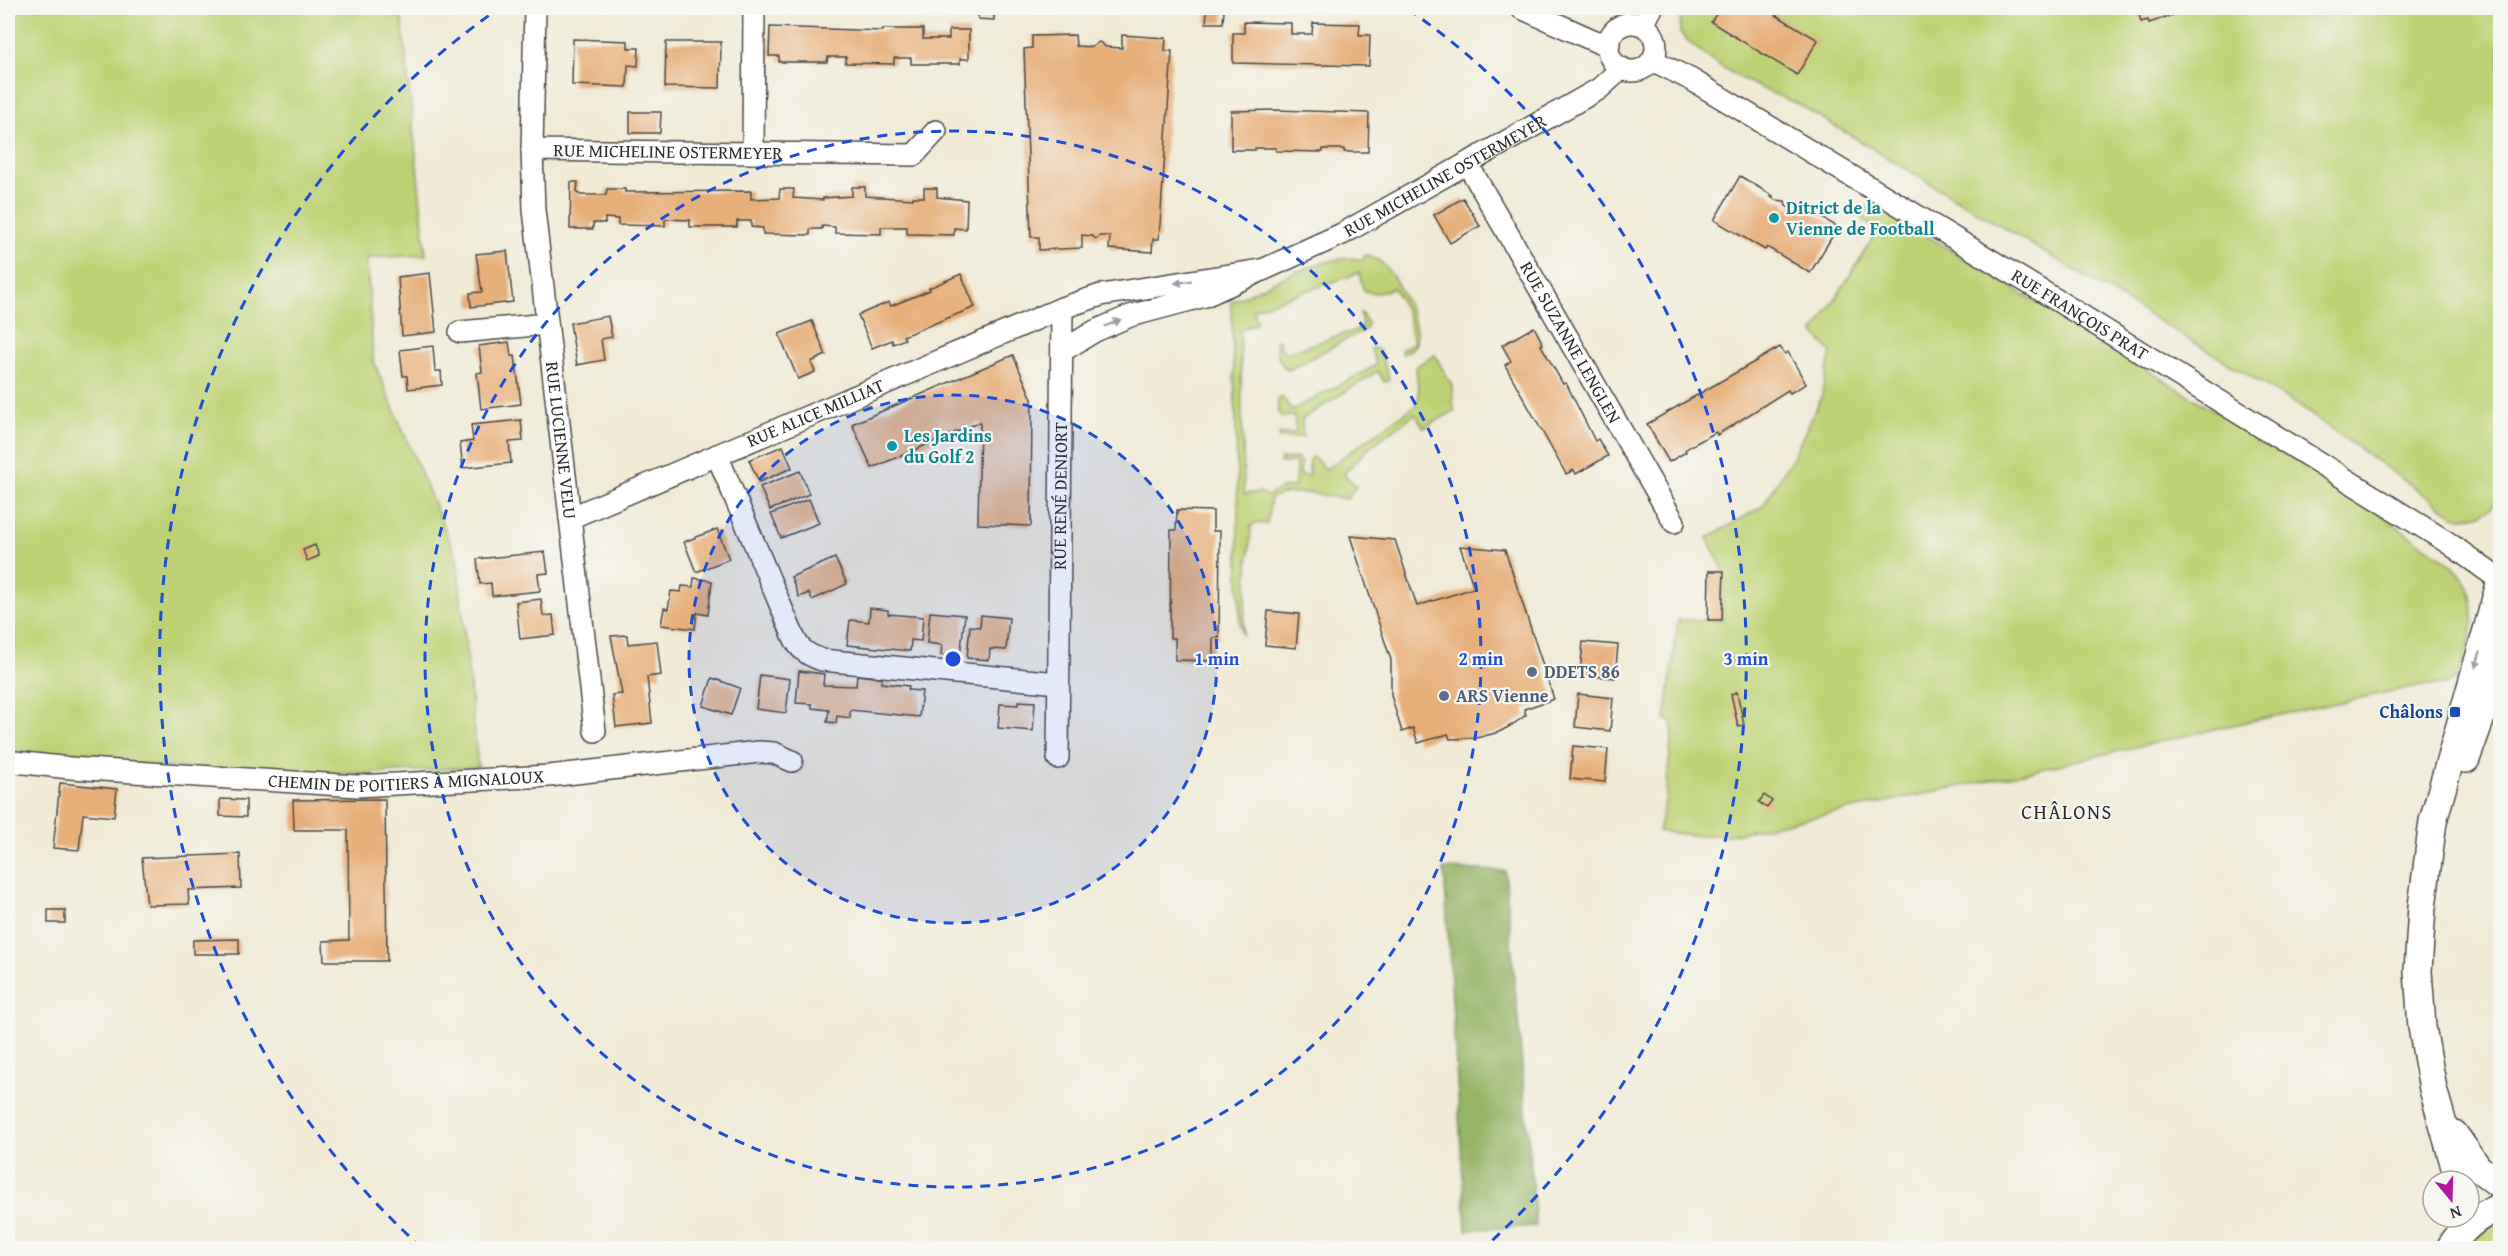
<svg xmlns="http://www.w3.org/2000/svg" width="2508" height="1256" font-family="'Gentium Book Plus',serif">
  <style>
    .green { fill: #bed275; stroke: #747e50; stroke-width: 1.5 }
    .forest { fill: #96b466; stroke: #607048; stroke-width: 1.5 }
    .building { fill: #e7af79 }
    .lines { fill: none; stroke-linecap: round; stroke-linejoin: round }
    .minor-casing { stroke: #494845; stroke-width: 24 }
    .tertiary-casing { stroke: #494845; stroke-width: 30 }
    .minor { stroke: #fff; stroke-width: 21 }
    .tertiary { stroke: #fff; stroke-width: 27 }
    .oneway { fill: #a0a0a0 }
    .ring { fill: none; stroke: #1d4ed8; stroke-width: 3; stroke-dasharray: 10 8 }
    .culture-dot { fill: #0f9aa8; stroke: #f6f6f2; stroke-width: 2 }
    .service-dot { fill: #5c6f8a; stroke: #f6f6f2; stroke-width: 2 }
    .transit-dot { fill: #1a4fb4; stroke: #f6f6f2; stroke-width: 2 }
    .labels { text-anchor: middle; stroke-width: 4.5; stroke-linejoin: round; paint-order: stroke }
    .street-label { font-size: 18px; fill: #2b2b2b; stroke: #f6f6f2 }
    .culture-label { font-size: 18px; font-weight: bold; fill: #0d838f; stroke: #f6f6f2; text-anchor: start }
    .service-label { font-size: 18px; font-weight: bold; fill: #4e5e75; stroke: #f6f6f2; text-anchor: start }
    .transit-label { font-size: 18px; font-weight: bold; fill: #164399; stroke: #f6f6f2; text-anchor: end }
    .neighbourhood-label { font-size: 20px; letter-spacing: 1.5px; fill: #2b2b2b; stroke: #f6f6f2 }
    .centre { fill: #1d4ed8; stroke: #f6f6f2; stroke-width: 3 }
    .ring-label { font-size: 18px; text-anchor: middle; font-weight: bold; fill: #1d4ed8; stroke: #f6f6f2; stroke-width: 4.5; stroke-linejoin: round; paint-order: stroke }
  </style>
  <rect width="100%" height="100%" fill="#f6f6f2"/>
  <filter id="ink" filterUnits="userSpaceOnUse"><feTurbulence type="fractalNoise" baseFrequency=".0167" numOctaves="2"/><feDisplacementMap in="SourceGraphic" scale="12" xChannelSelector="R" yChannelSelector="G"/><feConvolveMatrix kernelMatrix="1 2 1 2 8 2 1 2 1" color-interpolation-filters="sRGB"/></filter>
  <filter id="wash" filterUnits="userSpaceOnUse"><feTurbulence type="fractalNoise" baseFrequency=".008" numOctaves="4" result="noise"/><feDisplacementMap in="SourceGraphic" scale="24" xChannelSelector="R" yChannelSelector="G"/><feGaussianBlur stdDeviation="1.35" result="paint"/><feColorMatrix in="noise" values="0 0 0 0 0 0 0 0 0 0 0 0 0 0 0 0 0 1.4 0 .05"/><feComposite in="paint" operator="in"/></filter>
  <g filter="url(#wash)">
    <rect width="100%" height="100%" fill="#f0ead6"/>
    <g class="green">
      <polygon points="8,8 401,8 426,255 367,258 373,360 457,558 478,767 381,773 305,774 8,759"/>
      <path d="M1681,8h819v487c-10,20 -23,22 -44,22l-163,-115 -493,-297c-43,-17 -88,-38 -120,-72z"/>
      <path d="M1868,206l20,7 26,15c132,81 264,160 396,241 37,23 74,47 109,73 16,11 35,21 45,38 18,27 6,73 -9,100l-11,5h-22l-190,40 -213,49 -290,61h-39l-32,-4 7,-28 8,-81 -8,-2 13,-100h44l2,-49 -17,-33 56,-32 32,-53 26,-55 10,-46 -17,-19 64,-103 -16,-10z"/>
      <path d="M1365,255c5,2 13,4 17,8 13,12 39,62 34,79 -2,7 -8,10 -14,12l-1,-4 13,-7 -6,-27 -14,-28 -16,5 -14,-2 -5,-18 -106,36 4,14 -17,7 4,164 17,-2 6,4 15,-8 13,-1 1,-24h-16l1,-4 17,-1 3,5 -1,12 9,1v-17l4,-2 13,12 90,-64 3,-8 -3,-28 2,-4 17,-10 17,31 2,25 -30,17 -9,-14 -44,32 -27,28 12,12 -9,13c-24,-3 -54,-12 -76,-1l-4,26 -12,-1 -4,3 -8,110 -3,-15 -4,-201 -5,-118c33,-15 98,-52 132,-42z"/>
      <path d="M1360,312l8,11 -2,6 -77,41c-11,-5 -12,-18 -13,-29l2,-2 3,9 5,5 76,-25z"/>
      <polygon points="1373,347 1379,350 1389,378 1388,381 1384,382 1378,371 1302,419 1303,437 1279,438 1279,434 1296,433 1294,416 1282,417 1278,413 1278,398 1283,398 1292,410 1375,366 1376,363 1371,349"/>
      <polygon points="2500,1221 2500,1248 2465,1248 2477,1235"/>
    </g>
    <polygon class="forest" points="1444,869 1505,871 1536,1226 1466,1230"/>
    <g id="blocks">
      <g class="building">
        <polygon points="979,8 994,8 994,20 978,19"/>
        <polygon points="1720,8 1764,8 1818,40 1797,75 1711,22"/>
        <polygon points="2145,8 2171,8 2173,15 2149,23 2148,20 2141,22 2139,14 2146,12"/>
        <polygon points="1207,10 1224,10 1223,23 1206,23"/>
        <polygon points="1244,22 1291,23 1291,34 1312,34 1313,23 1360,24 1359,35 1370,35 1369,66 1233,63 1233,33 1244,33"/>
        <polygon points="770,27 883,31 883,29 923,29 923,39 949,39 949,30 969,30 969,59 960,59 960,64 911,64 911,58 894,58 894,64 845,63 846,57 828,57 827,62 779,62 779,56 769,56"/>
        <polygon points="1075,35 1076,46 1092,47 1099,42 1106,47 1122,48 1122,35 1166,38 1165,51 1172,51 1159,239 1153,239 1152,252 1109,249 1110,236 1100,236 1096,239 1092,236 1082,235 1082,248 1039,250 1039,237 1031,237 1024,49 1032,48 1032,36"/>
        <polygon points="573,39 628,41 628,48 639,48 638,66 628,65 627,87 572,85"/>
        <polygon points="666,42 721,42 720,88 665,87"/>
        <polygon points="1276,110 1369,113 1368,152 1344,152 1344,149 1323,149 1323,152 1276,151 1276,148 1255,148 1255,150 1231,150 1231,111"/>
        <polygon points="630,112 661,112 660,133 630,133"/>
        <polygon points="1740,176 1773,196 1771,197 1775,200 1785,201 1786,206 1790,208 1794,202 1838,227 1810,273 1767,247 1765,250 1714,220"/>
        <polygon points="571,182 578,182 577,193 581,195 606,195 607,189 625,189 625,192 751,191 751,199 779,198 780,189 794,189 793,198 823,200 823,198 852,196 852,187 865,187 865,196 913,199 913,197 924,197 924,188 937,188 937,197 967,200 966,229 954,228 954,235 907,234 907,227 881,227 881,234 835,233 835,227 822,226 822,229 810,229 810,235 763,234 763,228 751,227 751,221 737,221 737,227 690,227 690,220 665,219 665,226 618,225 618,219 605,218 605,223 593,223 593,229 570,229"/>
        <polygon points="1463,198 1480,226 1450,243 1434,215"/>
        <polygon points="507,251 513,302 471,307 470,293 482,292 476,254"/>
        <polygon points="430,273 436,332 402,336 398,277"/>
        <polygon points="961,274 975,307 903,336 905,339 893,344 892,340 872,348 858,315 889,302 891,306 930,290 929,288"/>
        <polygon points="608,316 612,337 601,339 604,360 577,365 570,323"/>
        <polygon points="812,321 826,355 811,362 815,372 798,379 779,334"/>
        <polygon points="1534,327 1543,344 1541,345 1563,384 1566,383 1595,441 1598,439 1608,456 1576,474 1574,470 1566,474 1505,365 1511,361 1502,345"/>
        <polygon points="509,342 511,356 515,356 521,404 481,409 477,373 482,372 479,346"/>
        <polygon points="433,346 435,371 441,371 442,385 408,389 407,376 403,376 400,350"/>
        <polygon points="1780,347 1785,354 1788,352 1806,384 1790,393 1788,390 1717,435 1716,432 1691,446 1685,450 1686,452 1669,462 1647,424"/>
        <polygon points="1013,355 1032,399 1031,526 978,524 980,422 872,468 852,424"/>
        <polygon points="521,420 523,441 509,442 511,463 463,468 460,443 473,441 471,425"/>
        <polygon points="783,446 792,468 759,482 749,460"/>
        <polygon points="800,471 809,494 770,510 760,487"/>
        <polygon points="809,499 819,523 781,538 771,514"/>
        <polygon points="1177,510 1213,511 1213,531 1220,531 1219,638 1213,638 1213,661 1175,660 1175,638 1170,638 1171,530 1176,530"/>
        <polygon points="717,529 729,559 696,572 684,542"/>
        <polygon points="1350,536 1395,540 1417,606 1474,588 1460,546 1505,550 1554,699 1524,709 1526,715 1512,725 1499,732 1477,738 1450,739 1448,734 1418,743 1413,728 1402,732 1391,695 1391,660"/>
        <polygon points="315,545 319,556 307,561 303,550"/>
        <polygon points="545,552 548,573 538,574 540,591 492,596 491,583 480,584 477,559"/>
        <polygon points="835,558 847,584 812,600 809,593 799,597 791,577"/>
        <polygon points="1709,571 1724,571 1722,620 1708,620"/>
        <polygon points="694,578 712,581 708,615 697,613 695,629 661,625 664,608 668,609 671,591 681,592 682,586 693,587"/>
        <polygon points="541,599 543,616 553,615 555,635 520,639 516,602"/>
        <polygon points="870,608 888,610 888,614 923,617 921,641 911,640 910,651 847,645 850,620 869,622"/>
        <polygon points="1268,611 1299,614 1296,648 1265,645"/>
        <polygon points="930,612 965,615 960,657 941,655 942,645 927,643"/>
        <polygon points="981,615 1009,618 1006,650 990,649 989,660 967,658 970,626 980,627"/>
        <polygon points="627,635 628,644 657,641 661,675 647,677 652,723 616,727 612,695 622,694 611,636"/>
        <polygon points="1583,642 1618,645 1615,678 1580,675"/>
        <polygon points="799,671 824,674 823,685 856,686 857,675 882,678 881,683 909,686 908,690 922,691 919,717 850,710 850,718 837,716 836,723 827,722 829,710 812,708 812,704 796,703"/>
        <polygon points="760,675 790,679 786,713 756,709"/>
        <polygon points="712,678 740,688 731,715 703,706"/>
        <polygon points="1737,692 1744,725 1738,726 1731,694"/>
        <polygon points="1578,694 1613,698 1610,731 1575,727"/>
        <polygon points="1018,701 1035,702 1033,731 998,728 1000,704 1018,705"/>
        <polygon points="1573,746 1608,749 1605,782 1570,779"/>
        <polygon points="60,783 117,789 114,817 83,814 79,850 53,848"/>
        <polygon points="1764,795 1772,801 1767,808 1759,802"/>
        <polygon points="220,799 246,800 246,817 220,816"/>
        <polygon points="385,799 387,961 324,961 323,941 349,940 348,830 294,830 293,800"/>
        <polygon points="240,854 241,888 188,890 189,904 147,905 142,858"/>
        <rect x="48" y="910" width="17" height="13"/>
        <polygon points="239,939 239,954 193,954 193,940"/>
      </g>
    </g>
  </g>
  <g filter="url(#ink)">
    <use href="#blocks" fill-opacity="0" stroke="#494845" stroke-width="1.5"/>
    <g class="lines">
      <defs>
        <g id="minor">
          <path id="s1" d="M535,8l-3,142 382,5 22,-24"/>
          <polyline points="1521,8 1595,41 1609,44"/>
          <circle cx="1632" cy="47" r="24"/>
          <polyline points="1643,25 1652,8"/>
          <path id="s2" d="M1652,60l40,20 363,219 392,243 53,38"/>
          <path id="s3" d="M532,150l2,60 61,521"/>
          <polyline points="753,153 754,8"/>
          <path id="s4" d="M1467,163l207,359"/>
          <polyline points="460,332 547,324"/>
          <path id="s5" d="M1062,351l33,-20 35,-15 75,-20 137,-62 257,-145 23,-21"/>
          <path d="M717,455l76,180c6,15 15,20 29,25l236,23"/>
          <path id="s6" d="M570,518l492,-210 39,-13 160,-25"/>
          <path id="s7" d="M1058,758l4,-450"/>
          <path id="s8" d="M15,762l55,6 287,18 192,-10 210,-24 15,1 18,8"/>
        </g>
        <g id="tertiary">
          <polyline points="2466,759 2500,665"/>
          <polyline points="2454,1134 2478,1168 2500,1185"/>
          <polyline points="2459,1181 2433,1089 2422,1027 2418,971 2422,907 2433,821 2500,584"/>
          <path d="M2450,1248c12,-20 29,-33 50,-41"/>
        </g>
      </defs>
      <use href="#minor" class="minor-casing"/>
      <use href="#tertiary" class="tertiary-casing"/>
      <use href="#minor" class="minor"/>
      <use href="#tertiary" class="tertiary"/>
    </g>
    <defs><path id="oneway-solid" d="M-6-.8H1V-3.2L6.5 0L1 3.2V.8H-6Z" transform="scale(1.5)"/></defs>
    <g class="oneway">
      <use href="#oneway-solid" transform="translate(1183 282) rotate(171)"/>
      <use href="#oneway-solid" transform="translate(1113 323) rotate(-23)"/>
      <use href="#oneway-solid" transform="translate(2478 660) rotate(107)"/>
    </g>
  </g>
  <circle cx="953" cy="659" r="264" fill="#1d4ed8" fill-opacity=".12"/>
  <g class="ring">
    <circle cx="953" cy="659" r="264"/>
    <circle cx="953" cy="659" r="528"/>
    <path d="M422 1248A793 793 0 0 1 498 9M1408 9A793 793 0 0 1 1484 1248"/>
  </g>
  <g class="culture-dot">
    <circle cx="1774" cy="218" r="6"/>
    <circle cx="892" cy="446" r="6"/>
  </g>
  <g class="service-dot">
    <circle cx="1532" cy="672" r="6"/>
    <circle cx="1444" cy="696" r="6"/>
  </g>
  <rect class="transit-dot" x="2449" y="706" width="12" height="12" rx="3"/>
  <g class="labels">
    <g class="street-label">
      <text dy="6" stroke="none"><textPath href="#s1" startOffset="278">RUE MICHELINE OSTERMEYER</textPath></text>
      <text dy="6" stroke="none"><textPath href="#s5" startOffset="423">RUE MICHELINE OSTERMEYER</textPath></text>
      <text dy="6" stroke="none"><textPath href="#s2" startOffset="498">RUE FRANÇOIS PRAT</textPath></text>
      <text dy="6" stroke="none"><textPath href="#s4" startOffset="207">RUE SUZANNE LENGLEN</textPath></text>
      <text dy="6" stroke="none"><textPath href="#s6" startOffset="267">RUE ALICE MILLIAT</textPath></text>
      <text dy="6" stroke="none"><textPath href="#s3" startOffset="292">RUE LUCIENNE VELU</textPath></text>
      <text dy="6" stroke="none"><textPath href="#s7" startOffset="262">RUE RENÉ DENIORT</textPath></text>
      <text dy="6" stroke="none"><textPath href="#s8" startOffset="392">CHEMIN DE POITIERS À MIGNALOUX</textPath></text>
    </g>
    <g class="culture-label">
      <text x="1786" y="214">Ditrict de la<tspan x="1786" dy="21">Vienne de Football</tspan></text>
      <text x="904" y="442">Les Jardins<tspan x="904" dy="21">du Golf 2</tspan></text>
    </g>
    <g class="service-label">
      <text x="1544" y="678">DDETS 86</text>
      <text x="1456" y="702">ARS Vienne</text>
    </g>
    <g class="transit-label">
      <text x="2443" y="718">Châlons</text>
    </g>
    <g class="neighbourhood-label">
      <text x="2067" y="819">CHÂLONS</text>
    </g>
  </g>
  <circle cx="953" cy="659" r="9" class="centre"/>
  <g class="ring-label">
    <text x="1217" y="665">1 min</text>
    <text x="1481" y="665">2 min</text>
    <text x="1746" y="665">3 min</text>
  </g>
  <rect width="2508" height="1256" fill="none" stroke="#f6f6f2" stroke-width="30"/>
  <g transform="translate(2451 1199) rotate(161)"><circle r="28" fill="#f6f6f2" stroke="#a5a5a2" stroke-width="1.5"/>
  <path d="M0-4.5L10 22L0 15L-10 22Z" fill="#b5179e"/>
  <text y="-9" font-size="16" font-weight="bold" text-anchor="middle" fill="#2b2b2b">N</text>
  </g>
</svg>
